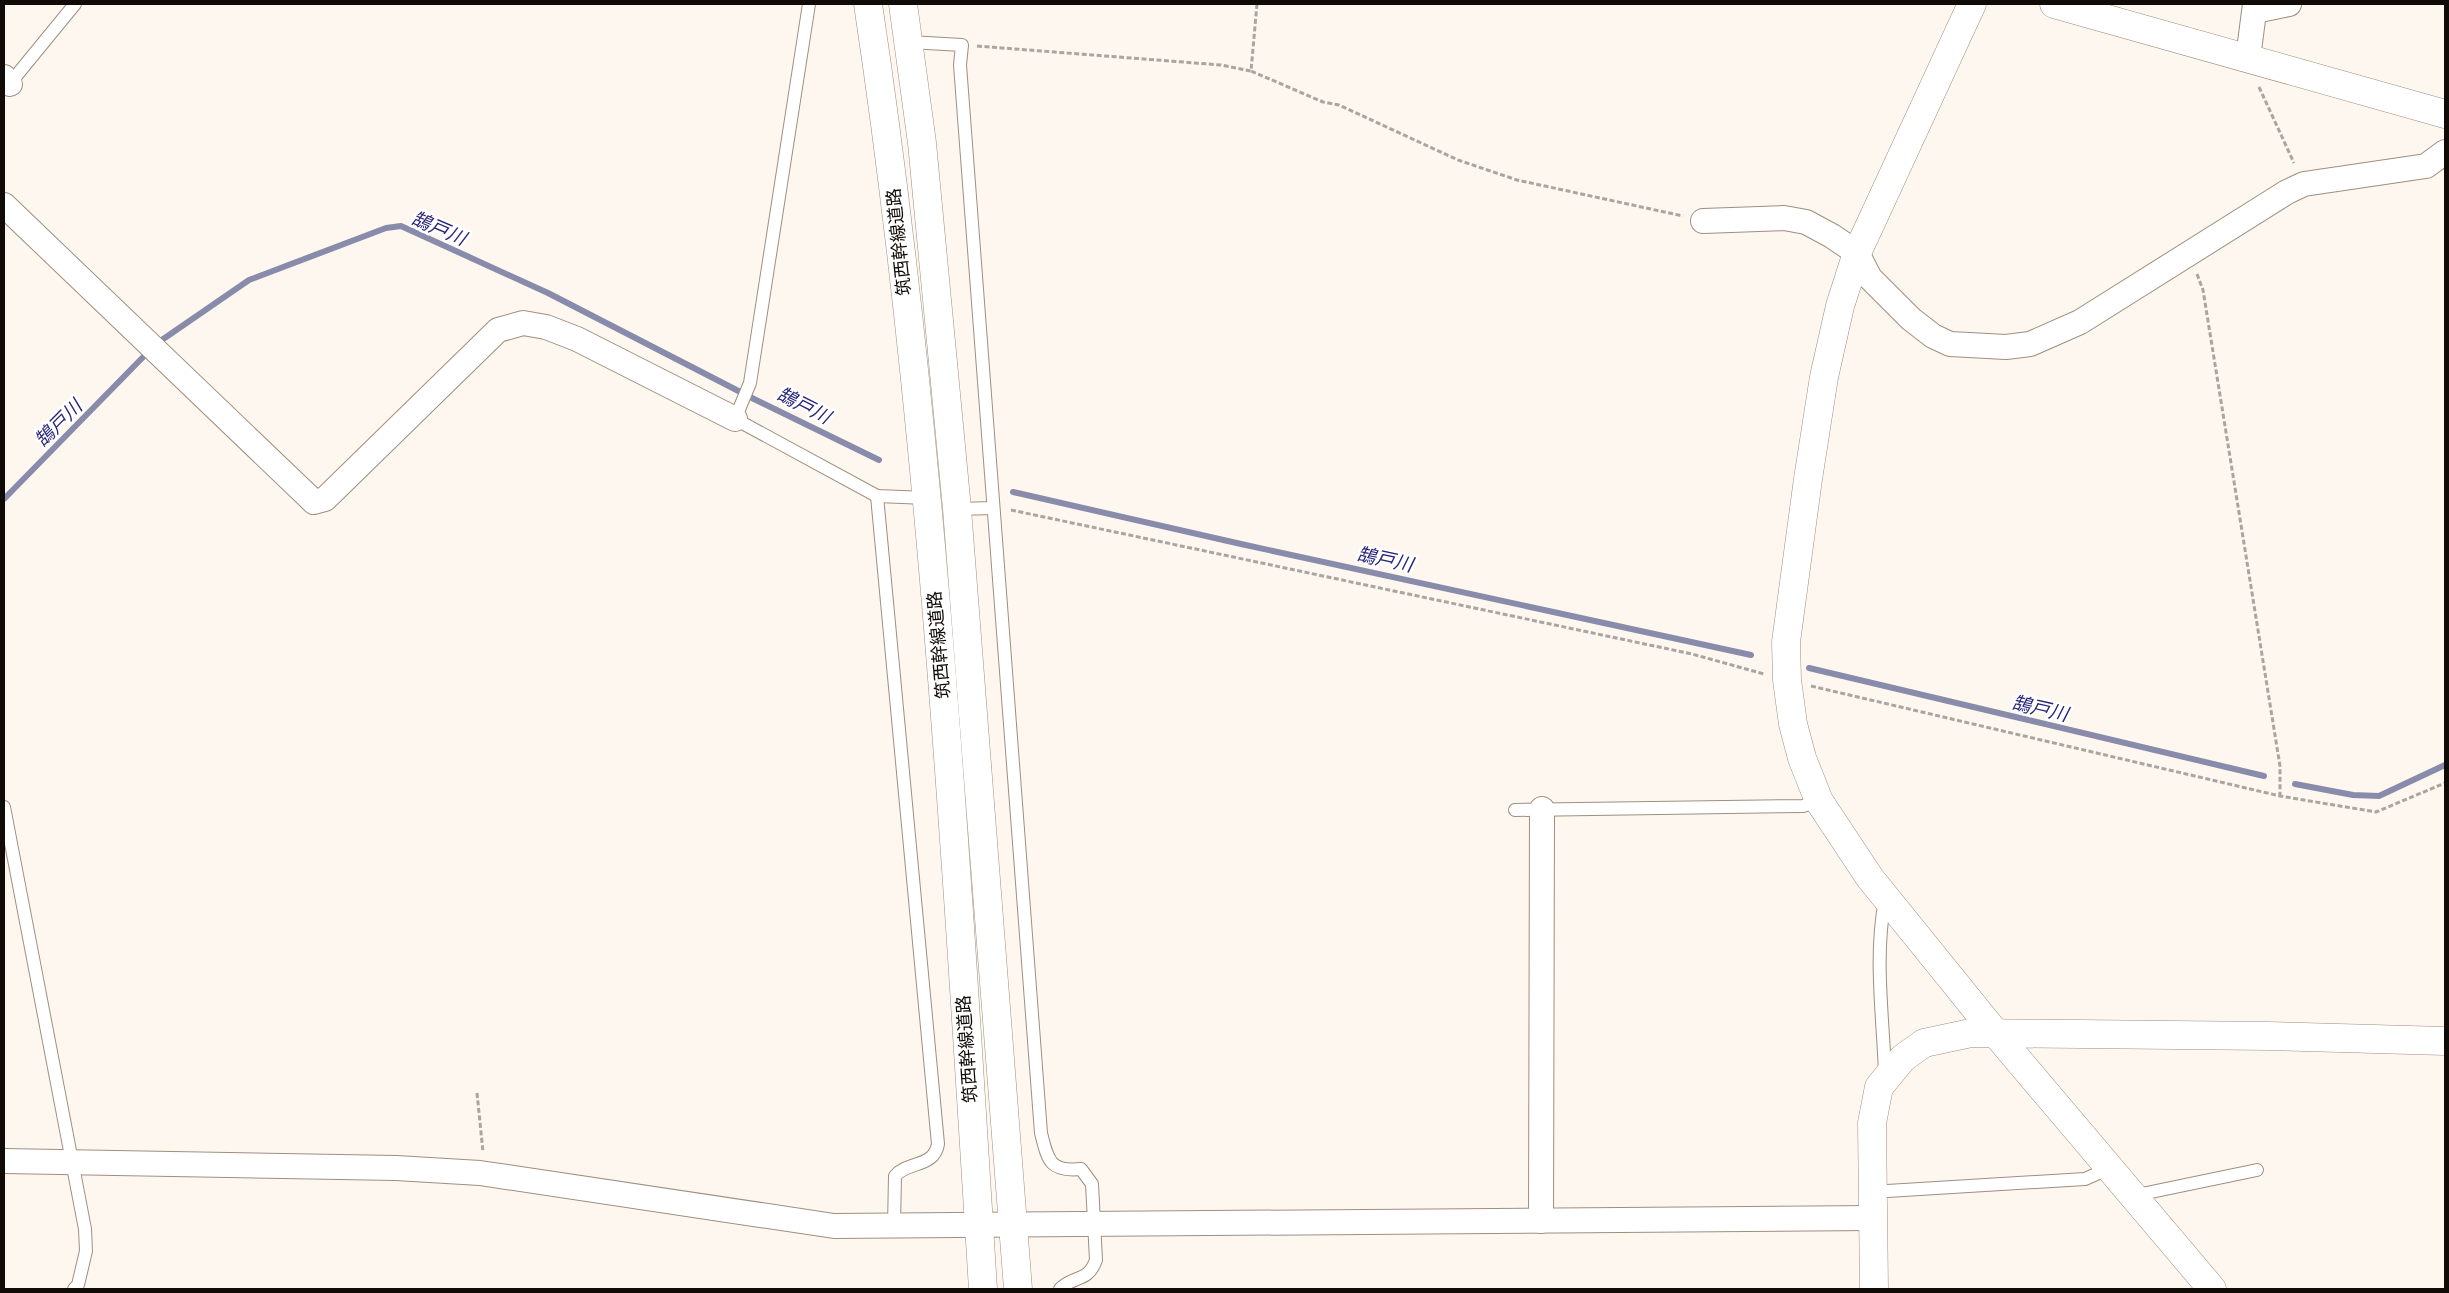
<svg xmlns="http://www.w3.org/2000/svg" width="2449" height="1293" font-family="Mulish,'Noto Sans JP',sans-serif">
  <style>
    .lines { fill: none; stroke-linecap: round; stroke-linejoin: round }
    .stream { stroke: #888caa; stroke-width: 6 }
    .lane-casing { stroke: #9e8f7f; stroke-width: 14 }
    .street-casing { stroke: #9e8f7f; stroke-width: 26 }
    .secondary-casing { stroke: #9e8f7f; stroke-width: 29 }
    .path { stroke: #aba59f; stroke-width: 3; stroke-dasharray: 5 2.5; stroke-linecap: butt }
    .lane { stroke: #fff; stroke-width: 12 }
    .street { stroke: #fff; stroke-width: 24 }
    .secondary { stroke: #fff; stroke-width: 28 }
    .labels { text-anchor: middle; stroke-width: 5; stroke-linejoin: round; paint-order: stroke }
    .street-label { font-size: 18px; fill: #100b06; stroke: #fff }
    .water-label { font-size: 19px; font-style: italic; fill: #29267b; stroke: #fff }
  </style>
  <rect width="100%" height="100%" fill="#fdf7f0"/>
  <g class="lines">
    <g class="stream">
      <polyline points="156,344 249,280 386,228 401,226 548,293 754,399 879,460"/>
      <polyline points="1013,492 1241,544 1751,655"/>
      <polyline points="4,499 149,351"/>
      <polyline points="1809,668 2264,776"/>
      <polyline points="2295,784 2353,795 2379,796 2445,765"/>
    </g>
    <defs>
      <g id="lane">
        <polyline points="809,4 750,383 735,419 877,496 927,498"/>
        <path d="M909,42l53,3 -2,20 81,1068c7,28 9,39 40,36l11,15 4,76c-8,23 -23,15 -36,29"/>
        <polyline points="7,87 75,4"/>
        <path d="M877,496l61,648c-4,24 -31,17 -43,32l-1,50"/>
        <polyline points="957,509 993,508"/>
        <polyline points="4,807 85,1229 86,1251 78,1285 74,1289"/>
        <polyline points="1515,810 1803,806 1819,801"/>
        <path d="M1885,1074c-2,-58 -11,-117 0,-174"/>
        <polyline points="1871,1192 2085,1179 2110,1168"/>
        <polyline points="2132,1196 2257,1170"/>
      </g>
      <g id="street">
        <polyline points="2255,11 2289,4"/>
        <polyline points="2248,58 2255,4"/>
        <polyline points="4,77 10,84"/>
        <polyline points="4,205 314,502 325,499 498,330 523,323 546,327 577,339 735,419"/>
        <polyline points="1703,221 1784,218 1806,222 1832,236 1857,253 1870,278 1911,319 1933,336 1950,344 2006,347 2030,344 2080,322 2287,192 2304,184 2426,166 2445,152"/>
        <polyline points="4,1161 396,1168 480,1173 834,1226 1872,1218"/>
        <polyline points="1541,1221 1542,809"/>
      </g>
      <g id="secondary">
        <path d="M868,4c64,425 88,856 115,1285"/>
        <polyline points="903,4 922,143 957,509 1018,1289"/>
        <polyline points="1972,4 1857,253 1840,306 1824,377 1808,479 1786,642 1787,680 1793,724 1802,758 1819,801 1870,878 1997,1035 2212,1289"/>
        <polyline points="2054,4 2445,114"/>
        <polyline points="1874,1289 1872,1123 1879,1087 1903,1058 1924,1043 1971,1033 2268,1036 2445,1041"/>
      </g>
    </defs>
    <use href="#lane" class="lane-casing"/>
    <use href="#street" class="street-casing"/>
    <use href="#secondary" class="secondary-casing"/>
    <g class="path">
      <polyline points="1257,4 1251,71 1323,102 1339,105 1458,160 1517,180 1683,216"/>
      <polyline points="977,46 1221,65 1251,71"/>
      <polyline points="2259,87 2294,163"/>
      <polyline points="2197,274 2203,290 2280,766 2280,796"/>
      <polyline points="1011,510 1692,654 1764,674"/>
      <polyline points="1811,686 2280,796 2376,812 2445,783"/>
      <polyline points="477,1093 483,1152"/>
    </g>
    <use href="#lane" class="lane"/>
    <use href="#street" class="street"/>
    <use href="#secondary" class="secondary"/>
  </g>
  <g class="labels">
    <g class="street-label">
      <text transform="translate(899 242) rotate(-96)" y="6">筑西幹線道路</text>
      <text transform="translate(939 645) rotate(-95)" y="6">筑西幹線道路</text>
      <text transform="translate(967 1049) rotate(-94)" y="6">筑西幹線道路</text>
    </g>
    <g class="water-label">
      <text transform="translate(439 228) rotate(23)" y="7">鵠戸川</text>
      <text transform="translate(804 405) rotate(27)" y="7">鵠戸川</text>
      <text transform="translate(58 423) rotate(-45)" y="7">鵠戸川</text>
      <text transform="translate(1385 559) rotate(12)" y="7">鵠戸川</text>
      <text transform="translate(2040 708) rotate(13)" y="7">鵠戸川</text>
    </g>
  </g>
  <rect width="2449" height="1293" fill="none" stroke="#100b06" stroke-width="10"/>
</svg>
